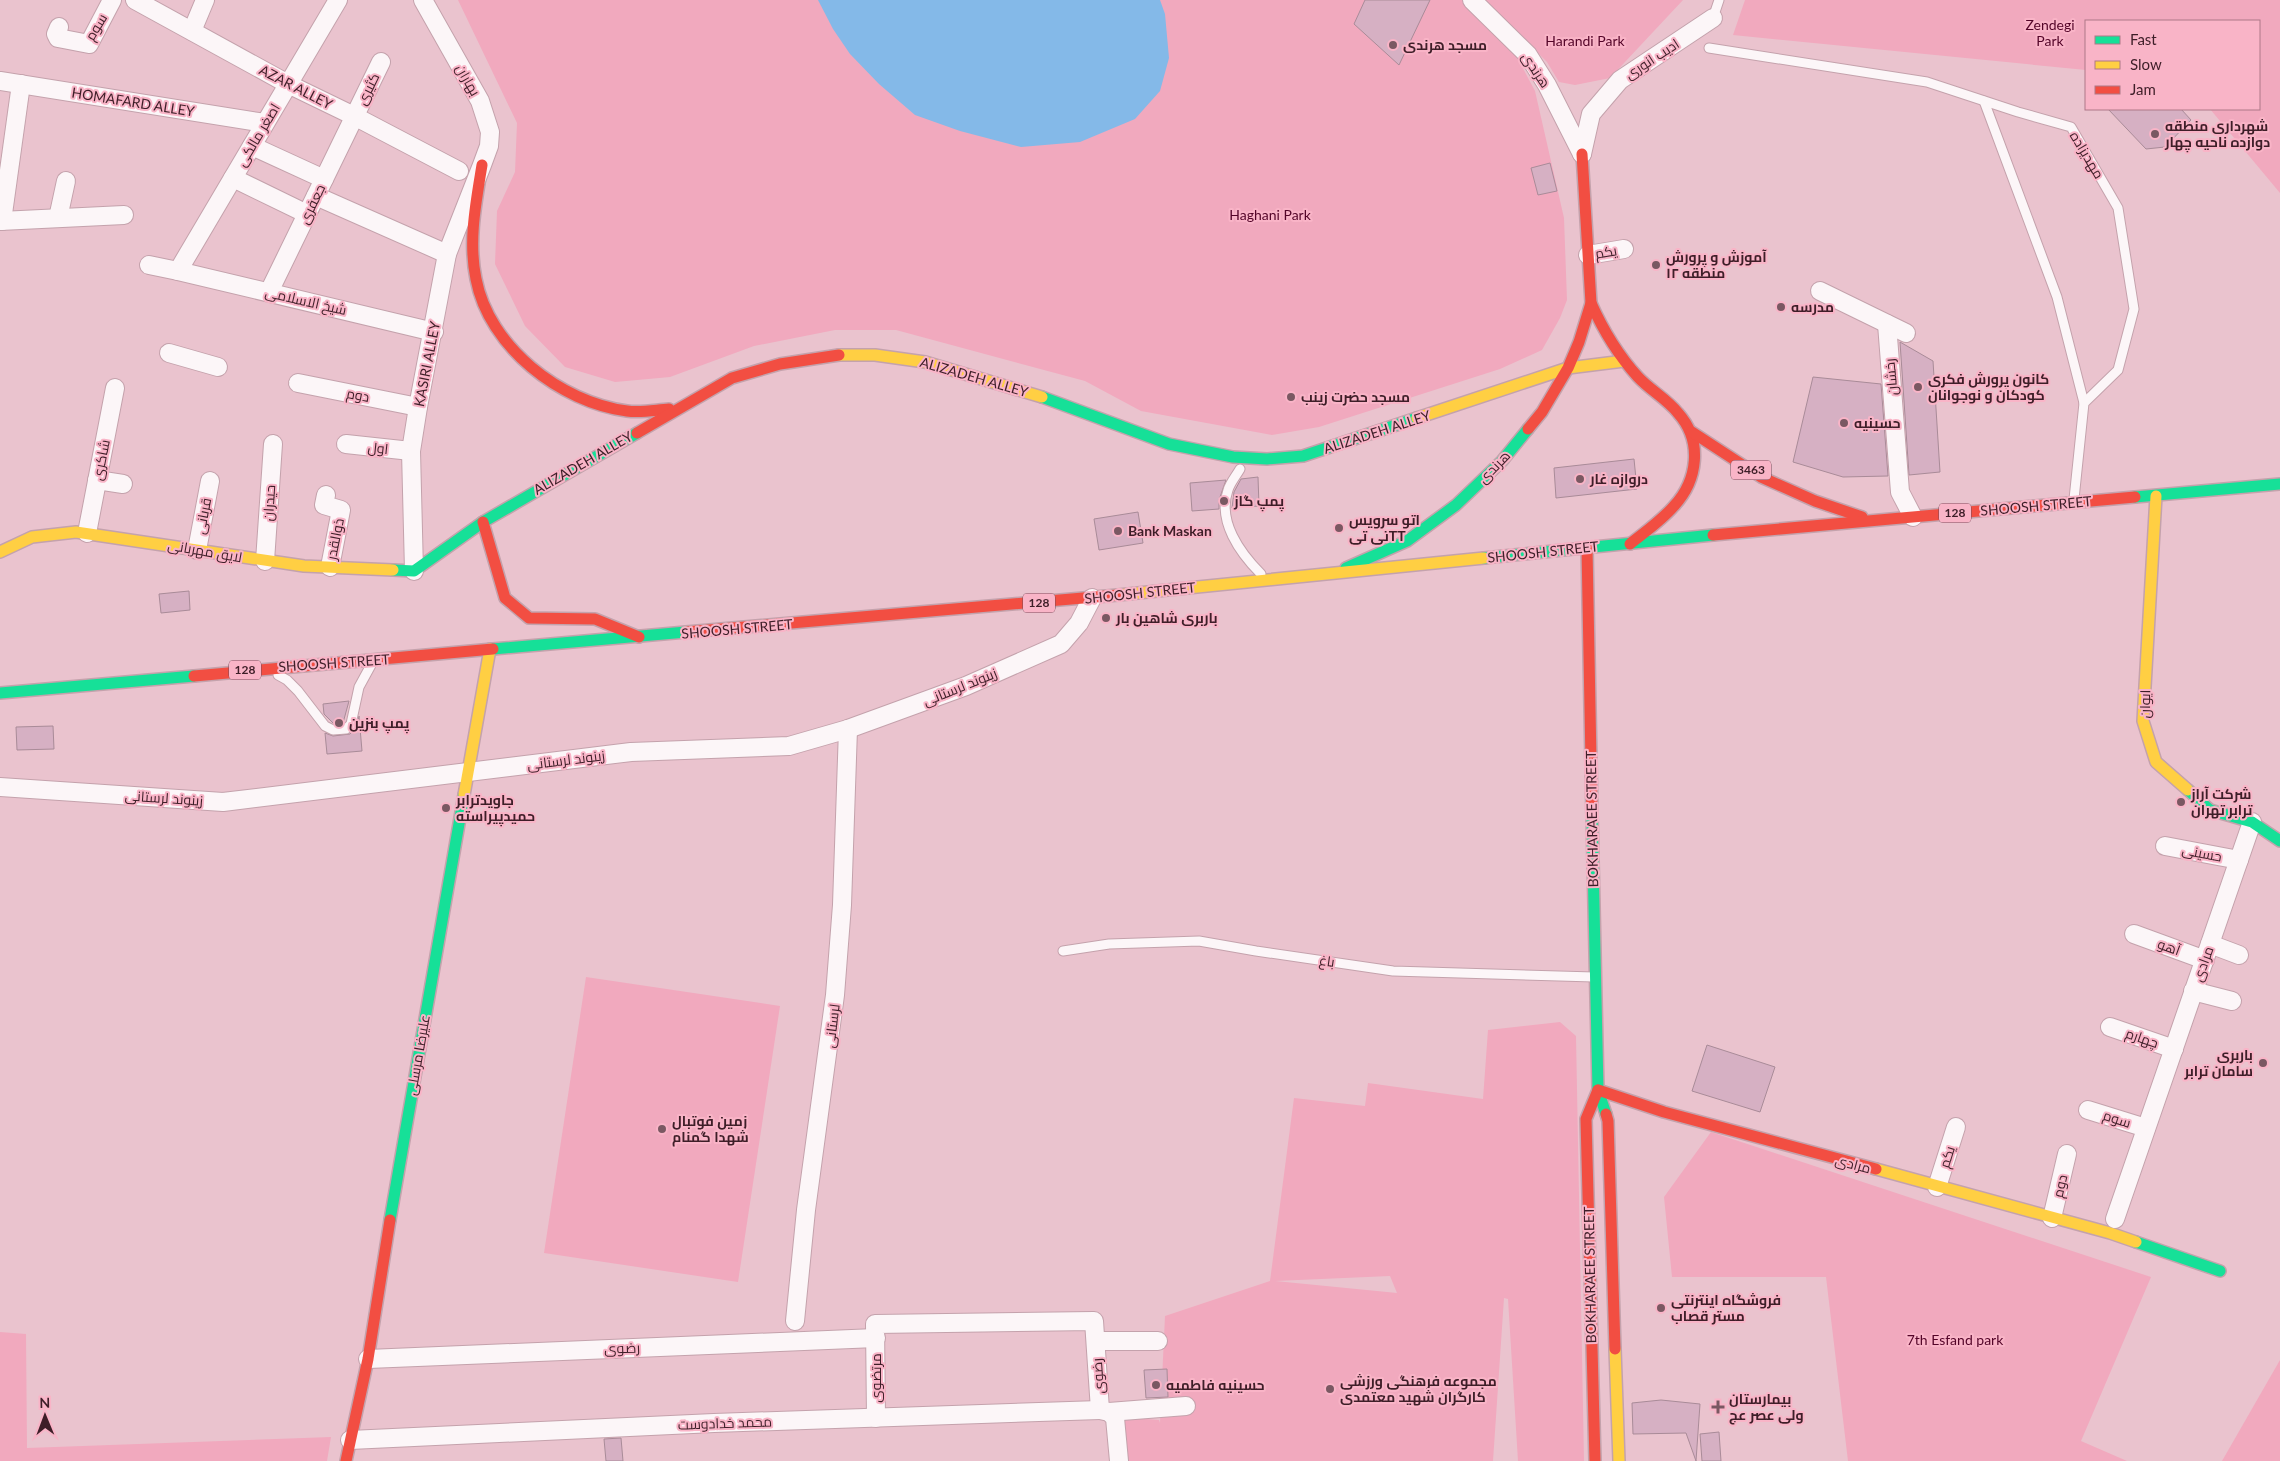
<svg xmlns="http://www.w3.org/2000/svg" width="2280" height="1461" font-family="Lato,Cairo,sans-serif">
  <style>
    .green { fill: #f1a9be; fill-rule: evenodd }
    .water { fill: #84b9e8 }
    .building { fill: #d6b0c3; stroke: #a98b98 }
    .lines { fill: none; stroke-linecap: round; stroke-linejoin: round }
    .lane-casing { stroke: #c4a2ac; stroke-width: 11 }
    .street-casing { stroke: #c4a2ac; stroke-width: 20 }
    .fast-casing { stroke: #c4a2ac; stroke-width: 14 }
    .slow-casing { stroke: #c4a2ac; stroke-width: 14 }
    .jam-casing { stroke: #c4a2ac; stroke-width: 14 }
    .lane { stroke: #fcf6f8; stroke-width: 9 }
    .street { stroke: #fcf6f8; stroke-width: 18 }
    .fast { stroke: #16e098; stroke-width: 11 }
    .slow { stroke: #ffcf43; stroke-width: 11 }
    .jam { stroke: #f24e42; stroke-width: 11 }
    .poi-dot { fill: #7a5862; stroke: #f9b4c7; stroke-width: 2 }
    .labels { text-anchor: middle; stroke-width: 4; stroke-linejoin: round; paint-order: stroke }
    .shield { fill: #f9b4c7; stroke: #764b58; stroke-width: 1 }
    .shield-label { font-size: 12px; font-weight: bold; fill: #3e1e28 }
    .park-label { font-size: 14px; fill: #530428; stroke: #f9b4c7 }
    .street-label { font-size: 14px; fill: #3e1e28; stroke: #f9b4c7 }
    .poi-label { font-size: 14px; font-weight: bold; fill: #3e1e28; stroke: #f9b4c7; text-anchor: start }
  </style>
  <rect width="100%" height="100%" fill="#eac3ce"/>
  <g class="green">
    <polygon points="458,0 1462,0 1509,42 1535,91 1564,218 1567,300 1560,318 1542,350 1500,369 1319,427 1272,435 1141,411 1085,381 896,330 835,330 754,346 670,377 615,382 565,367 525,326 495,264 497,211 515,172 517,123"/>
    <polygon points="1484,0 1683,0 1610,78 1575,85 1559,82 1547,62"/>
    <polygon points="1745,0 2280,0 2280,193 2210,109 2259,109 2259,21 2086,21 2086,70 1733,35"/>
    <polygon points="586,977 780,1006 738,1282 544,1253"/>
    <path d="M1560,1022l16,14 8,425h-66l-10,-162 -4,-1 -11,163h-367l-4,-44 37,3 1,3 5,-107 105,-35 24,-183 71,8 3,-23 115,16 5,-69zM1390,1276l7,17 -122,-12z"/>
    <polygon points="1711,1132 2151,1277 2081,1441 2127,1461 1848,1461 1826,1277 1672,1277 1664,1197"/>
    <polygon points="0,1332 26,1334 27,1448 331,1437 327,1461 0,1461"/>
    <polygon points="2280,1360 2280,1461 2222,1461"/>
  </g>
  <polygon class="water" points="818,0 1160,0 1165,14 1169,58 1160,91 1135,119 1080,142 1021,147 960,131 915,115 879,84 850,54 833,29"/>
  <g class="building">
    <polygon points="1365,0 1430,0 1399,65 1354,24"/>
    <polygon points="2108,109 2181,109 2191,120 2165,147 2146,149"/>
    <polygon points="1550,163 1557,191 1538,195 1531,168"/>
    <polygon points="1900,342 1933,361 1940,472 1909,475"/>
    <polygon points="1813,377 1881,384 1888,476 1843,477 1793,462"/>
    <polygon points="1634,459 1637,489 1556,498 1554,468"/>
    <polygon points="1258,477 1259,506 1232,508 1234,492 1241,479"/>
    <polygon points="1226,480 1219,500 1219,509 1192,511 1190,483"/>
    <polygon points="1138,512 1143,543 1099,550 1094,519"/>
    <polygon points="189,591 190,610 161,613 159,594"/>
    <polygon points="349,701 343,723 334,724 324,714 323,704"/>
    <polygon points="359,716 362,751 327,754 325,733 333,736 350,734 357,726"/>
    <polygon points="53,726 54,749 17,750 16,727"/>
    <polygon points="1707,1045 1775,1067 1760,1112 1692,1091"/>
    <polygon points="1167,1369 1168,1397 1146,1398 1144,1370"/>
    <polygon points="1661,1400 1700,1404 1696,1461 1686,1433 1633,1434 1632,1403"/>
    <polygon points="1719,1432 1721,1461 1702,1461 1700,1434"/>
    <polygon points="621,1438 623,1461 606,1461 604,1439"/>
  </g>
  <g class="lines">
    <defs>
      <g id="lane">
        <polyline points="1713,18 1719,0"/>
        <polyline points="1709,48 1927,82 2018,112 2071,127 2118,208 2134,309 2118,370 2084,403 2074,499"/>
        <polyline points="1984,101 2057,297 2084,403"/>
        <path d="M1240,469c-4,7 -10,14 -12,21 -11,31 12,63 33,84"/>
        <polyline points="278,675 287,680 298,691 325,726 333,730 346,729 351,724 359,687 371,665"/>
        <polyline points="1063,951 1109,944 1199,941 1256,951 1393,971 1594,977"/>
      </g>
      <g id="street">
        <polyline points="135,0 288,84 354,116 459,171"/>
        <polyline points="1472,0 1528,55 1547,85 1582,154"/>
        <polyline points="59,27 56,34 58,38 89,44 112,0"/>
        <polyline points="192,31 205,0"/>
        <polyline points="0,81 265,123"/>
        <polyline points="252,146 324,179"/>
        <polyline points="1582,154 1591,114 1620,80 1713,18"/>
        <polyline points="233,178 307,214"/>
        <polyline points="316,196 447,254"/>
        <polyline points="58,218 66,181"/>
        <polyline points="0,221 124,215"/>
        <polyline points="2,221 21,84"/>
        <polyline points="1588,255 1624,249"/>
        <polyline points="149,265 178,271 434,332"/>
        <polyline points="178,271 338,0"/>
        <polyline points="1820,291 1906,333"/>
        <polyline points="269,292 381,62"/>
        <polyline points="1887,324 1900,492 1913,517"/>
        <polyline points="169,353 218,367"/>
        <polyline points="298,383 418,407"/>
        <polyline points="346,444 411,451"/>
        <polyline points="97,480 123,484"/>
        <polyline points="326,495 324,505 341,510 330,567"/>
        <polyline points="87,533 115,388"/>
        <polyline points="197,550 210,481"/>
        <polyline points="265,561 273,444"/>
        <polyline points="414,571 411,451 418,407 447,254 482,165 489,146 490,132 480,101 423,0"/>
        <polyline points="0,787 223,802 631,752 789,746 848,729 966,686 1061,644 1079,623 1092,598"/>
        <polyline points="2165,846 2239,860"/>
        <polyline points="2134,934 2205,960"/>
        <polyline points="2210,944 2239,955"/>
        <polyline points="2193,991 2232,1001"/>
        <polyline points="2110,1027 2174,1049"/>
        <polyline points="2088,1110 2146,1128"/>
        <polyline points="1937,1187 1956,1127"/>
        <polyline points="2052,1218 2067,1154"/>
        <polyline points="2115,1219 2252,822"/>
        <polyline points="795,1321 806,1210 835,995 842,905 848,729"/>
        <polyline points="1096,1341 1158,1341"/>
        <polyline points="368,1359 876,1338"/>
        <polyline points="1109,1412 1186,1406"/>
        <polyline points="876,1418 875,1324 1094,1321 1100,1410 1109,1412 1115,1418 1119,1461"/>
        <polyline points="350,1440 714,1423 1100,1410"/>
      </g>
      <g id="fast">
        <polyline points="1042,397 1169,444 1233,457 1267,459 1303,456 1417,418"/>
        <polyline points="2135,497 2280,484"/>
        <polyline points="1484,558 1713,535"/>
        <polyline points="1346,568 1407,541 1456,505 1502,461 1528,429"/>
        <polyline points="393,570 414,571 483,522 637,433"/>
        <polyline points="493,649 686,632"/>
        <polyline points="0,693 194,676"/>
        <polyline points="2188,790 2210,810 2252,822 2280,841"/>
        <polyline points="1592,815 1598,1090 1606,1114"/>
        <polyline points="390,1220 464,795"/>
        <polyline points="2136,1242 2220,1271"/>
      </g>
      <g id="slow">
        <polyline points="839,355 875,355 925,362 1042,397"/>
        <polyline points="1417,418 1568,368 1624,361"/>
        <polyline points="2156,496 2143,721 2156,762 2188,790"/>
        <polyline points="0,552 32,537 76,532 304,566 393,570"/>
        <polyline points="1118,595 1484,558"/>
        <polyline points="464,795 490,649"/>
        <polyline points="1876,1169 2110,1233 2136,1242"/>
        <polyline points="1615,1349 1619,1461"/>
      </g>
      <g id="jam">
        <path d="M482,165c-6,37 -14,76 -6,114 13,68 84,123 151,132 14,2 28,-1 42,-2"/>
        <path d="M1591,303c12,27 27,52 47,74 12,13 29,22 40,36 25,28 20,67 -4,93 -13,15 -29,26 -44,38"/>
        <polyline points="1528,429 1542,412 1568,368 1579,342 1591,303 1582,154"/>
        <polyline points="1692,432 1761,477 1815,501 1862,517"/>
        <polyline points="637,433 732,378 780,364 839,355"/>
        <polyline points="483,522 505,598 529,618 595,619 639,637"/>
        <polyline points="1713,535 2135,497"/>
        <polyline points="1587,548 1592,815"/>
        <polyline points="686,632 1118,595"/>
        <polyline points="194,676 493,649"/>
        <polyline points="1598,1090 1664,1112 1876,1169"/>
        <polyline points="1606,1114 1608,1121 1615,1349"/>
        <polyline points="346,1461 368,1359 390,1220"/>
        <polyline points="1595,1461 1586,1119 1598,1090"/>
      </g>
    </defs>
    <use href="#lane" class="lane-casing"/>
    <use href="#street" class="street-casing"/>
    <use href="#fast" class="fast-casing"/>
    <use href="#slow" class="slow-casing"/>
    <use href="#jam" class="jam-casing"/>
    <use href="#lane" class="lane"/>
    <use href="#street" class="street"/>
    <use href="#fast" class="fast"/>
    <use href="#slow" class="slow"/>
    <use href="#jam" class="jam"/>
  </g>
  <g class="poi-dot">
    <circle cx="1393" cy="45" r="5"/>
    <circle cx="2155" cy="134" r="5"/>
    <circle cx="1656" cy="265" r="5"/>
    <circle cx="1781" cy="307" r="5"/>
    <circle cx="1918" cy="387" r="5"/>
    <circle cx="1291" cy="397" r="5"/>
    <circle cx="1844" cy="423" r="5"/>
    <circle cx="1580" cy="479" r="5"/>
    <circle cx="1224" cy="501" r="5"/>
    <circle cx="1339" cy="528" r="5"/>
    <circle cx="1118" cy="531" r="5"/>
    <circle cx="1106" cy="618" r="5"/>
    <circle cx="339" cy="723" r="5"/>
    <circle cx="2181" cy="802" r="5"/>
    <circle cx="446" cy="808" r="5"/>
    <circle cx="2263" cy="1063" r="5"/>
    <circle cx="662" cy="1129" r="5"/>
    <circle cx="1661" cy="1308" r="5"/>
    <circle cx="1156" cy="1385" r="5"/>
    <circle cx="1330" cy="1389" r="5"/>
    <path d="M1715.5 1399.5h5v5h5v5h-5v5h-5v-5h-5v-5h5z"/>
  </g>
  <g class="labels">
    <g class="shield">
      <rect x="1731" y="460.5" width="40" height="19" rx="4"/>
      <rect x="1939" y="503.5" width="32" height="19" rx="4"/>
      <rect x="1023" y="593.5" width="32" height="19" rx="4"/>
      <rect x="229" y="660.5" width="32" height="19" rx="4"/>
    </g>
    <g class="shield-label">
      <text x="1751" y="474">3463</text>
      <text x="1955" y="517">128</text>
      <text x="1039" y="607">128</text>
      <text x="245" y="674">128</text>
    </g>
    <g class="park-label">
      <text x="2050" y="30">Zendegi<tspan x="2050" dy="16">Park</tspan></text>
      <text x="1585" y="46">Harandi Park</text>
      <text x="1270" y="220">Haghani Park</text>
      <text x="1955" y="1345">7th Esfand park</text>
    </g>
    <g class="street-label">
      <text transform="translate(96 27) rotate(-59)" y="5">سوم</text>
      <text transform="translate(1652 59) rotate(-33)" y="5">ادیب انوری</text>
      <text transform="translate(1536 70) rotate(56)" y="5">هرندی</text>
      <text transform="translate(468 80) rotate(60)" y="5">بهاران</text>
      <text transform="translate(296 87) rotate(27)" y="5">AZAR ALLEY</text>
      <text transform="translate(368 89) rotate(-64)" y="5">کثیری</text>
      <text transform="translate(133 102) rotate(9)" y="5">HOMAFARD ALLEY</text>
      <text transform="translate(258 135) rotate(-59)" y="5">اصغر مالکی</text>
      <text transform="translate(2087 155) rotate(59)" y="5">مهدیزاده</text>
      <text transform="translate(312 204) rotate(-64)" y="5">جعفری</text>
      <text transform="translate(1606 252) rotate(-10)" y="5">یکم</text>
      <text transform="translate(306 301) rotate(13)" y="5">شیخ الاسلامی</text>
      <text transform="translate(427 364) rotate(-79)" y="5">KASIRI ALLEY</text>
      <text transform="translate(974 377) rotate(16)" y="5">ALIZADEH ALLEY</text>
      <text transform="translate(1891 377) rotate(-95)" y="5">رخشان</text>
      <text transform="translate(358 395) rotate(11)" y="5">دوم</text>
      <text transform="translate(1377 432) rotate(-18)" y="5">ALIZADEH ALLEY</text>
      <text transform="translate(378 448) rotate(6)" y="5">اول</text>
      <text transform="translate(101 460) rotate(-79)" y="5">شاکری</text>
      <text transform="translate(583 463) rotate(-30)" y="5">ALIZADEH ALLEY</text>
      <text transform="translate(1494 467) rotate(-46)" y="5">هرندی</text>
      <text transform="translate(269 503) rotate(-86)" y="5">حیدران</text>
      <text transform="translate(2036 506) rotate(-5)" y="5">SHOOSH STREET</text>
      <text transform="translate(203 516) rotate(-79)" y="5">قربانی</text>
      <text transform="translate(335 539) rotate(-79)" y="5">ذوالقدر</text>
      <text transform="translate(205 551) rotate(10)" y="5">لایق مهربانی</text>
      <text transform="translate(1543 552) rotate(-6)" y="5">SHOOSH STREET</text>
      <text transform="translate(1140 593) rotate(-6)" y="5">SHOOSH STREET</text>
      <text transform="translate(737 629) rotate(-5)" y="5">SHOOSH STREET</text>
      <text transform="translate(334 663) rotate(-4)" y="5">SHOOSH STREET</text>
      <text transform="translate(960 687) rotate(-22)" y="5">زینوند لرستانی</text>
      <text transform="translate(2145 704) rotate(-89)" y="5">ایوان</text>
      <text transform="translate(566 760) rotate(-7)" y="5">زینوند لرستانی</text>
      <text transform="translate(164 798) rotate(4)" y="5">زینوند لرستانی</text>
      <text transform="translate(1592 819) rotate(-91)" y="5">BOKHARAEE STREET</text>
      <text transform="translate(2202 853) rotate(11)" y="5">حسینی</text>
      <text transform="translate(2169 947) rotate(20)" y="5">آهو</text>
      <text transform="translate(1327 961) rotate(8)" y="5">باغ</text>
      <text transform="translate(2203 964) rotate(-70)" y="5">مرادی</text>
      <text transform="translate(832 1026) rotate(-83)" y="5">لرستانی</text>
      <text transform="translate(2142 1038) rotate(19)" y="5">چهارم</text>
      <text transform="translate(418 1055) rotate(-80)" y="5">علیرضا مرسلی</text>
      <text transform="translate(2117 1119) rotate(18)" y="5">سوم</text>
      <text transform="translate(1947 1157) rotate(-73)" y="5">یکم</text>
      <text transform="translate(1853 1164) rotate(15)" y="5">مرادی</text>
      <text transform="translate(2060 1186) rotate(-77)" y="5">دوم</text>
      <text transform="translate(1590 1275) rotate(-91)" y="5">BOKHARAEE STREET</text>
      <text transform="translate(622 1348) rotate(-2)" y="5">رضوی</text>
      <text transform="translate(1098 1376) rotate(-94)" y="5">رضوی</text>
      <text transform="translate(876 1378) rotate(-90)" y="5">مرتضوی</text>
      <text transform="translate(725 1423) rotate(-2)" y="5">محمد خدادوست</text>
    </g>
    <g class="poi-label">
      <text x="1403" y="50">مسجد هرندی</text>
      <text x="2165" y="131">شهرداری منطقه<tspan x="2165" dy="16">دوازده ناحیه چهار</tspan></text>
      <text x="1666" y="262">آموزش و پرورش<tspan x="1666" dy="16">منطقه ۱۲</tspan></text>
      <text x="1791" y="312">مدرسه</text>
      <text x="1928" y="384">کانون پرورش فکری<tspan x="1928" dy="16">کودکان و نوجوانان</tspan></text>
      <text x="1301" y="402">مسجد حضرت زینب</text>
      <text x="1854" y="428">حسینیه</text>
      <text x="1590" y="484">دروازه غار</text>
      <text x="1234" y="506">پمپ گاز</text>
      <text x="1349" y="525">اتو سرویس<tspan x="1349" dy="16">تی تیTT</tspan></text>
      <text x="1128" y="536">Bank Maskan</text>
      <text x="1116" y="623">باربری شاهین بار</text>
      <text x="349" y="728">پمپ بنزین</text>
      <text x="2191" y="799">شرکت آراز<tspan x="2191" dy="16">ترابر تهران</tspan></text>
      <text x="456" y="805">جاویدترابر<tspan x="456" dy="16">حمیدپیراسته</tspan></text>
      <text x="2253" y="1060" text-anchor="end">باربری<tspan x="2253" dy="16">سامان ترابر</tspan></text>
      <text x="672" y="1126">زمین فوتبال<tspan x="672" dy="16">شهدا گمنام</tspan></text>
      <text x="1671" y="1305">فروشگاه اینترنتی<tspan x="1671" dy="16">مستر قصاب</tspan></text>
      <text x="1340" y="1386">مجموعه فرهنگی ورزشی<tspan x="1340" dy="16">کارگران شهید معتمدی</tspan></text>
      <text x="1166" y="1390">حسینیه فاطمیه</text>
      <text x="1729" y="1404">بیمارستان<tspan x="1729" dy="16">ولی عصر عج</tspan></text>
    </g>
  </g>
  <rect x="2085" y="20" width="175" height="90" fill="#f9b4c7" stroke="#ae7887"/>
  <rect x="2095" y="36" width="25" height="8" fill="#16e098" stroke="#ae7887"/>
  <text x="2130" y="45" font-size="15" fill="#3e1e28">Fast</text>
  <rect x="2095" y="61" width="25" height="8" fill="#ffcf43" stroke="#ae7887"/>
  <text x="2130" y="70" font-size="15" fill="#3e1e28">Slow</text>
  <rect x="2095" y="86" width="25" height="8" fill="#f24e42" stroke="#ae7887"/>
  <text x="2130" y="95" font-size="15" fill="#3e1e28">Jam</text>
  <g transform="translate(45 1416) rotate(359)" stroke="#f9b4c7" stroke-width="4" paint-order="stroke">
  <path d="M0-4L9 19L0 12L-9 19Z" fill="#3e1e28"/>
  <text y="-8" font-size="14" font-weight="bold" text-anchor="middle" fill="#3e1e28">N</text>
  </g>
</svg>
